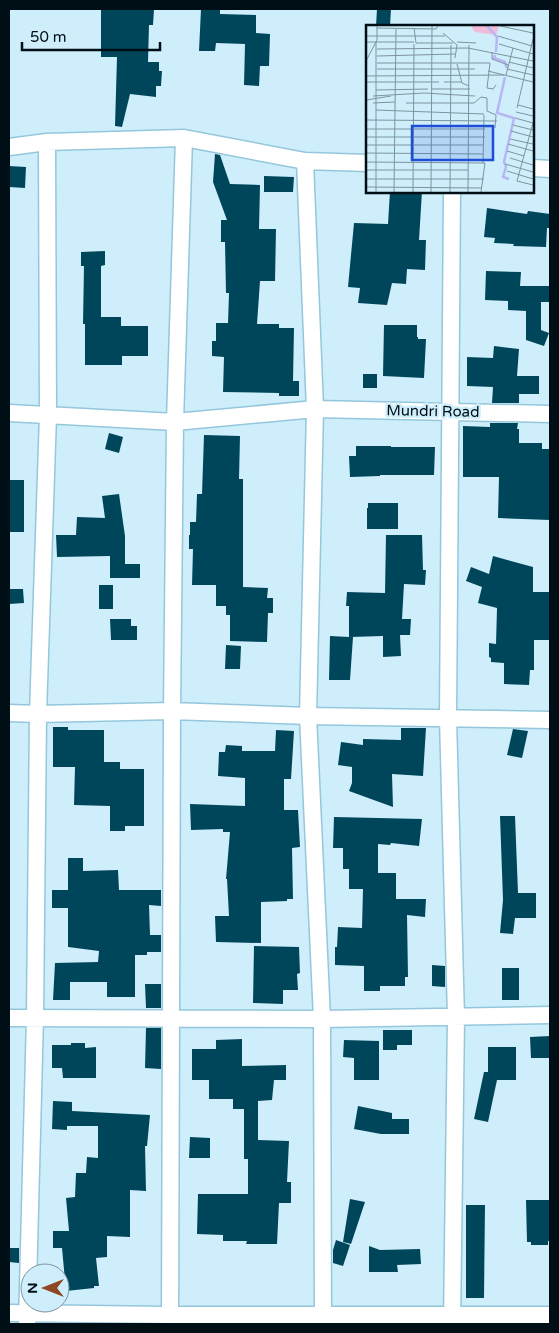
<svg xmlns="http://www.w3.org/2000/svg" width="559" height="1333" font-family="'Varela Round',sans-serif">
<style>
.building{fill:#00465b}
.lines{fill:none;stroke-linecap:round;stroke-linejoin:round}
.minor-casing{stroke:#94c7dc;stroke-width:19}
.minor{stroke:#fff;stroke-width:16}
.labels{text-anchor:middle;stroke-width:5;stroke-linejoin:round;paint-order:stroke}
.street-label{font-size:15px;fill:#000e15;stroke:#cfeefb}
.inset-river{fill:none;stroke:#b7b6f4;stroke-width:2.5}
.inset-road{fill:none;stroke:#7c949f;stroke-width:1}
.view{fill:#1d4ed8;fill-opacity:0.15;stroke:#1d4ed8;stroke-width:2.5}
.inset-edge{fill:none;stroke:#000e15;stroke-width:2.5}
</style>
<rect width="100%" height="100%" fill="#cfeefb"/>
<!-- building -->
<path class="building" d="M101 9H154L153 25H149L148 62H159V71H162L161 86H156V97L130 94 122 127 115 126 117 57H101Z
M201 9H220V14L256 15V33L270 34 269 66H260L259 86 244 85 245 44 216 43 215 51H199Z
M377 9H391L390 26H376Z
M215 154 220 155 230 184 260 185 259 229H276L275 281H260L257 324H279V328H294L293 381H299V396H279V393L223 392 224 357 212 356V341H216V323H228L229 293H226L225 242H221V220H227L213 182Z
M9 166 26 167 25 188 9 187Z
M264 176 294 177 293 192H264Z
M390 191H422L419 240H426L425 270 407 269 406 284 392 283 387 305 358 303 360 288 348 287 354 223 388 224Z
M487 208 527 214 528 211 550 214V228H547L546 247 513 246 514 244 494 243 495 238 484 237Z
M105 251V265L101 266V317H121V326H148V356H122V365H85V324H83L84 266H81V252Z
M486 271 521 272 520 286H550V302H541V330L549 333 544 346 526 340V311L508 310V301L485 300Z
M384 325H417V337H418V339H426L424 378 383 376Z
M494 346 519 349 517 376H539V394H519V403H492L493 387 467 386V357L493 358Z
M363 374H377V388H363Z
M490 423H518L517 429H519V443H542V449H550V520L498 518 499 477H463V426L490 427Z
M109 433 123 437 119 453 105 449Z
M204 435 240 436 239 479H243V587L268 588 267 598H273V613H268L267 642 230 641V615H226V606H216V585H192L193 549H189V535H190V522H196L197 494H202Z
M356 446H391V447H435L434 475H380V476L350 477 349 456H356Z
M9 480H24V532H9Z
M119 494 125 536V564H140V578H110V556L57 557 56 535H76L77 517 105 518 102 496Z
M368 503H398V529H367V508H368Z
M386 535H422L423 570H426L425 585 404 584 402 619H411L410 635H400L401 656 383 657V636L350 637H353L350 680H329L330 636 349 637V606H346L347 592 385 593Z
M493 556 533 567V592H550V640H534V670H530L529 685 504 684V663L491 662V658L489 657V643L496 644 497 608 478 603 482 587 466 581 471 567 489 574Z
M99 585H113V609H99Z
M9 589H23L24 603 9 604Z
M110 619H131V626H137V640H111Z
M226 645 241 646 240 669H225Z
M53 727H68V730H104V762H120V769H144V826H125V831H110V806L74 805 75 767H53Z
M401 728H426L423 776 392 774 393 807 349 791 352 783V767L338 765 341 742 363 745V739L401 740Z
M513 729 528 731 522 758 507 755Z
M276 730 294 731 291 779H284V810H298L300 847 292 848 293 899H287V901L261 902V943L216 942 215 916H229L227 879H226L230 832H223V829L191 830 190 804 245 806V778L218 776 219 752H225L226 745 242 746V751H275Z
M500 816H515L518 893H536V918H515L513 934 500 933 503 900Z
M334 817 422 819 419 846 391 843 390 845 378 844V873H396V899H426L425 917 407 915 408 977H405V986H380V991H364V966L335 965V947H337L338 927 362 928 363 889H349V869H343V848H333Z
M68 858H83V871L118 870 119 890H161V906L149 905 150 935H161V952H147V955H135V997H107V982H70V1000H53L55 963 98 962 99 951 68 947V908H52V890H68Z
M254 946 299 947 300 973 297 974 298 990H283V1004L253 1003Z
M432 965 445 966V987L432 986Z
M502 968H519V1000H502Z
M145 984H161V1008H146Z
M146 1028H161V1069L145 1068Z
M383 1030H412V1045H397V1050H383Z
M550 1036V1058H531L530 1037Z
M242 1039V1066L286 1065V1080H274L272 1100 258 1101V1140L289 1141 287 1182H291V1203H279L277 1244H246L247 1241H223V1235L197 1234 198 1194H248V1159H244V1109H233V1099H209V1080H192V1049H216V1040Z
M344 1040 379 1041V1080H354V1058L343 1057Z
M71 1043H85V1048L96 1047V1078H63L62 1068H52V1045H71Z
M488 1047H516V1080H497L488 1122 474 1119 484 1072H488Z
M53 1101 72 1102V1111L150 1115 147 1146H145L146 1191 130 1190V1237L107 1236V1257L96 1258 99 1286H94V1288L66 1291 62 1248H53V1231H69L66 1198 75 1197 76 1173H86L87 1157 98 1158V1126H67V1130L52 1129Z
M358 1106 392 1113V1119H409V1134H381L354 1129Z
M190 1137 210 1138V1158H189Z
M350 1199 365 1202 351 1244 343 1242Z
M526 1200H550V1241H548V1245H531V1242H527Z
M466 1205H485L484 1298H466Z
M336 1240 350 1245 343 1266 333 1263V1250Z
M369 1246 380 1250 420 1249 421 1264 397 1265 398 1272H369Z
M9 1248H19V1263L9 1262Z"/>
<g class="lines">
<defs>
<path id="minor" d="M9 147 47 142 184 138 305 161 368 163
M305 161 315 409 308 716 322 1019 323 1324
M533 168 550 169
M9 413 175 422 315 409 550 414
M9 713 38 714 172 711 308 716 550 720
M9 1018 322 1019 550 1015
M9 1313 169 1315H550
M27 1324 35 1017 38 714 48 415 47 142
M170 1324 172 711 175 422 184 138
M452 1324 456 1018 448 718 452 191"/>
</defs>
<!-- minor casing -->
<use href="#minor" class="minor-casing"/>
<!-- minor -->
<use href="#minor" class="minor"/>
</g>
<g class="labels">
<!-- street labels -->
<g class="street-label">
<text transform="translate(433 411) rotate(1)" y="5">Mundri Road</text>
</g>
</g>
<!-- overview -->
<g transform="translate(366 25)">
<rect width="168" height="168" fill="#cfeefb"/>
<path d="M105 1H133L130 10 109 7Z" fill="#f2bbd8"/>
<path class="inset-river" d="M121 1 131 12 130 27M129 30 128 33 139 37 141 43M139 52 131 88 148 93 138 137 140 142 137 152 143 154"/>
<path class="inset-road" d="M134 1 167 8M11 3 70 4 72 1M48 3 50 18H87M77 8 91 20 89 33M0 11H79M132 11 166 21M0 17H48M91 17 110 18M133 19 167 29M11 24 102 23 167 36M126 27V34L142 40M11 31 89 29M0 36 11 15V1M143 37 167 43M11 38H124L121 63 127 64 130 60M91 39 96 58 103 61M11 44H109M141 44 167 50M122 46 167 57M140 50 147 23M0 51 138 50M0 57H73M78 57H96M66 64H104M10 65 62 64M7 71 58 68 109 71M0 75 25 71M7 78 29 77M40 78H108L115 72 121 73V86L130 90 129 103M152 80 167 84M151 83 167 14M10 85 118 89M150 87 167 91M149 93 167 98M0 95 131 96M167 98 151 156 167 160M147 100 167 105M0 104H119M145 106 167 112M0 112H119M144 114 167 119M142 119 167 126M0 120H117M141 126 158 131M0 128 117 129M144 133 167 140M0 137 119 138 115 167M117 138 118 90M139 139 167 147M0 145H102M141 146 167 154M0 154H118M0 162 116 163M10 167V17M28 167 30 4M47 167 48 19M65 167 66 1M84 167 85 20M102 167 103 20"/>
<path class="view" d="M46 101H127V135H46Z"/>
<rect width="168" height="168" class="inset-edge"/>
</g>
<!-- border -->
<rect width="559" height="1333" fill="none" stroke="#000e15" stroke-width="20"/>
<!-- north arrow -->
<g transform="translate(45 1288) rotate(270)"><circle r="24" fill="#cfeefb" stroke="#7c949f"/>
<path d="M0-4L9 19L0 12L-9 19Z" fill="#8e4723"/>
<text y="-8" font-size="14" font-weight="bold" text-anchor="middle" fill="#000e15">N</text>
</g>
<!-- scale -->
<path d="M22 42v8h138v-8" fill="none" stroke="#000e15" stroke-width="2.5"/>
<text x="30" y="42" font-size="15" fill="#000e15" stroke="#cfeefb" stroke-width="4" paint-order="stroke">50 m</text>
</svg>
